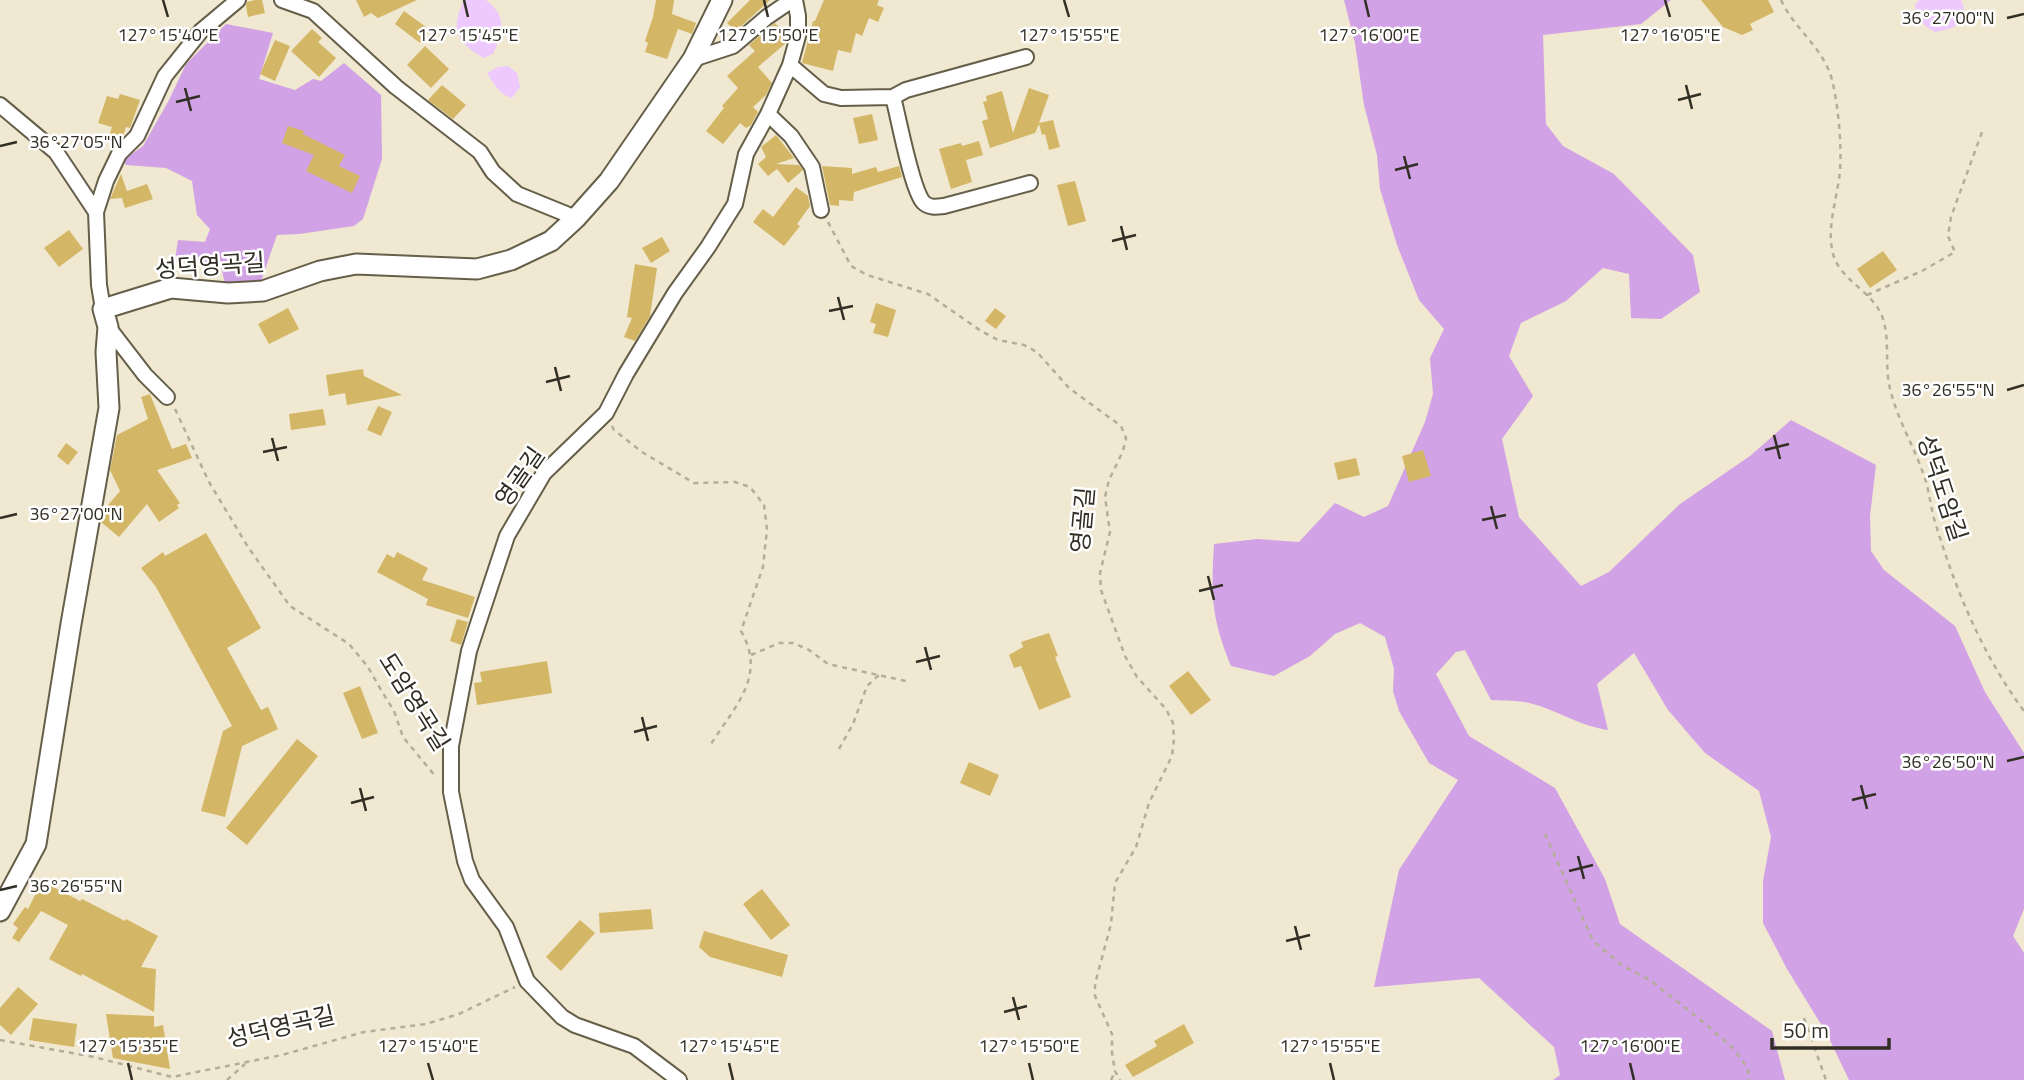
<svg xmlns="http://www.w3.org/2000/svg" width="2024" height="1080" font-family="'Titillium Web','Noto Sans KR',sans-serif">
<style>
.green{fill:#eec9fe}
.forest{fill:#d1a2e5}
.building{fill:#d3b766}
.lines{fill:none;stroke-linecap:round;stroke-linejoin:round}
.street-casing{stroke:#655e49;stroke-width:18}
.secondary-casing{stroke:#655e49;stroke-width:23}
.path{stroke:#b3ad99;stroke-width:2.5;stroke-dasharray:5 5;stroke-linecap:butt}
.street{stroke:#fff;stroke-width:14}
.secondary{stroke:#fff;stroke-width:19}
.ticks{fill:none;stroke:#312e24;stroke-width:2.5}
.labels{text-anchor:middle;stroke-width:5;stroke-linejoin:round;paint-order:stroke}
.street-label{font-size:24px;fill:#312e24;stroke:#fff}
.ticks-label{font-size:18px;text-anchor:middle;fill:#312e24;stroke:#fff;stroke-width:5;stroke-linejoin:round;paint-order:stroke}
</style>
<rect width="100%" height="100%" fill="#f0e8d0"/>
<!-- green -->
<path class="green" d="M464 0H486C508 17 503 32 493 54L484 58C456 42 450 30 464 0Z
M1919 0H1961C1972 24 1955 28 1935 32 1922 25 1918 20 1915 5Z
M508 66 517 73 520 87 512 98C499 95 494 84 487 73L498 67Z"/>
<!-- forest -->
<path class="forest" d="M1344 0H1671L1641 24 1543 35 1546 124 1563 146 1614 174 1693 255 1700 292 1661 319 1631 318 1629 274 1603 268 1566 301 1521 323 1509 356 1533 396 1502 439 1519 517 1581 586 1609 572 1680 504 1750 456 1791 420 1876 465 1870 516 1871 551 1884 570 1955 626 1985 692 2024 753V909L2013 936 2024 953V1080H1849L1827 1034 1787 969 1763 923V881L1771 837 1759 791 1705 753 1668 710 1634 653 1597 684 1608 730C1578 726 1553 707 1524 702 1513 700 1501 701 1491 700L1465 650 1456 652 1436 674 1469 736 1555 788 1605 879 1620 924 1772 1031 1785 1080H1553L1560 1075 1554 1047 1479 978 1374 987 1399 870 1458 780 1429 763 1399 711 1393 691 1394 669 1385 637 1360 623 1335 634 1310 656 1274 676 1231 666C1211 617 1211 596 1214 544L1257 539 1299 542 1335 503 1364 517 1388 506 1425 422 1433 394 1430 358 1444 329 1419 300 1397 245 1380 189 1377 155 1364 105 1355 43Z
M226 24 273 33 259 79 295 90 313 79 321 81 344 63 381 95 382 159 363 219 354 226 299 234 277 235 260 284 225 285 221 265 198 264 175 260 178 240 205 242 210 229 197 215 192 181 166 168 126 165 123 160 143 146 169 100 186 64Z"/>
<!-- building -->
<path class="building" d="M255 0H262L265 13 248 17 246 6 247 2Z
M356 0H417L378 18 371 13 364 17Z
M656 0H674L672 14 696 23 692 34 678 29 667 59 645 52 648 43 645 41 653 17Z
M750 0H770L736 31 727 23Z
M824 0H879L877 5 884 8 878 22 869 18 862 36 856 33 851 53 838 50 833 71 802 63 813 21H815Z
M1701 0H1768L1774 12 1750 24 1753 30 1742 35 1723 27Z
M404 11 430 30 420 43 395 24Z
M775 23 788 37 786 43 758 67 772 83 766 95 753 107 758 112 751 125 746 128 740 123 723 144 706 131 724 108 722 106 738 88 727 76 755 51 749 45Z
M312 29 322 38 318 42 336 58 319 77 291 51Z
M275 40 290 46 275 81 260 74Z
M425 46 449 69 431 88 407 65Z
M442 85 466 105 453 119 428 100Z
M1029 88 1049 95 1039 123 1053 120 1060 147 1049 150 1045 134 1042 135 1039 124 1035 133 990 148 982 121 988 119 983 102 987 101 986 96 1002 91 1013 133Z
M120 94 140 100 130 128 126 127 123 136 118 142 108 139 112 127 98 123 107 96 118 99Z
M872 114 878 140 859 144 853 118Z
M288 126 304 131 303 134 345 155 339 166 360 176 352 193 306 171 314 155 282 143Z
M776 135 794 158 776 164 799 165 803 170 788 183 777 169 768 176 758 164 766 157 761 147Z
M979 141 983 155 966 160 972 182 951 189 939 149 961 143 962 146Z
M822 166 852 168V174L876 167 878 172 899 166 902 177 854 192 853 201 839 200V206L830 205Z
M121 174 127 191 147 184 153 199 125 208 122 198 110 199Z
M1075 181 1086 221 1068 226 1057 185Z
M796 187 808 196 810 206 797 224 800 226 784 246 753 222 763 209 773 217Z
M69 230 83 249 59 267 44 248Z
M662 237 670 251 651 263 642 248Z
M1883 251 1897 270 1870 288 1857 269Z
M635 264 657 268 650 316 635 341 624 337 632 318 627 317Z
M876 303 896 310 888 337 873 333 876 324 870 322Z
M288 308 299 329 269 344 258 324Z
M995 308 1006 316 996 329 985 321Z
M363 369 364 376 402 395 347 405 345 393 329 396 326 375Z
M150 394 172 449 186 444 192 458 157 470 180 503 177 505 179 508 159 522 147 504 119 537 101 522 103 511 120 491 110 470 117 435 148 419 141 397Z
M378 406 392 412 381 436 367 430Z
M323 409 326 425 291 430 289 414Z
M66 443 78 452 68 465 57 456Z
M1423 450 1431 476 1409 482 1402 456Z
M1356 458 1360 475 1338 480 1334 463Z
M206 533 261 628 227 648 261 710 268 707 278 729 242 746 225 817 201 811 223 731 232 726 156 587 141 568 163 552 165 556Z
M397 552 428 568 422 580 475 597 468 618 426 605 428 599 377 572 387 554 394 558Z
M457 619 468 622 461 645 450 641Z
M1049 633 1058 656 1055 657 1071 697 1039 710 1021 666 1014 668 1009 655 1023 647 1021 642Z
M547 661 552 693 477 705 474 683 482 682 480 672Z
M1188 671 1211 700 1191 715 1169 686Z
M360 686 378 733 362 739 343 693Z
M297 739 318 756 247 845 226 828Z
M969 762 999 775 990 796 960 783Z
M42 881 80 901 82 899 125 921 126 919 158 936 141 967 156 969 154 1012 82 974 81 976 49 959 68 925 41 911 19 942 12 938 18 928 13 924 25 907 28 909Z
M762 889 790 925 771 940 743 904Z
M651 909 653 929 600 933 599 913Z
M580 920 595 933 561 971 546 957Z
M704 931 788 955 782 977 710 957 699 947Z
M18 987 38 1004 11 1035 0 1025V1008Z
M106 1014 154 1016V1027L163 1025 170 1069 113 1058Z
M33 1018 77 1024 74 1047 29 1040Z
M1184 1024 1194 1043 1133 1077 1125 1065 1157 1046 1154 1041Z"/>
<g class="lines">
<defs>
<path id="street" d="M282 0 313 11 396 87 480 152 493 172 517 194 576 218
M693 59 733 46 767 17 792 0
M790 65 824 94 841 98 893 97 906 90 1026 57
M893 97C899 119 911 187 923 202 929 208 936 207 944 206L1030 183
M0 105 56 152 96 212
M768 114 791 136 812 167 821 210
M103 309 99 285 96 212 106 181 119 154 137 136 165 76 201 31 238 0
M108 327 145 375 167 397
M679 1080 634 1046 575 1025 562 1017 527 981 506 927 472 880 465 861 451 792V746L469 651 507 536 544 473 606 413 626 374 675 293 708 247 735 204 746 154 768 114 790 65 798 36V16L795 0"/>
<path id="secondary" d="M0 911 36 844 71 624 109 408 106 352 108 327 103 309 171 288 228 293 263 291 320 271 356 264 477 269 511 260 551 241 576 218 609 181 693 59 722 0"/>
</defs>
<!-- street casing -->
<use href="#street" class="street-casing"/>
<!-- secondary casing -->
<use href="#secondary" class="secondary-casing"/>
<!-- path -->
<path class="path" d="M1781 0C1794 29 1824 48 1832 80 1838 103 1842 146 1840 170 1838 197 1826 226 1833 254 1840 280 1872 291 1882 316 1890 337 1885 362 1889 384 1895 415 1913 444 1923 473 1930 490 1930 508 1936 525 1956 591 1983 656 2024 711
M828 222 851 266 867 275 928 294 981 331 998 340 1024 345 1037 352 1069 388 1121 426 1126 438 1123 451 1109 480 1105 497 1110 532 1100 573 1101 590 1125 656 1137 677 1166 709 1173 723 1174 739 1172 756 1149 803 1136 847 1115 883 1111 924 1095 984V996L1112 1034V1053L1115 1071 1120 1080
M1867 295 1922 271 1955 252 1948 236 1951 217 1982 132
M175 409 209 482 248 547 290 606 349 644 368 667 381 690 394 711 403 737 436 777
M612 426 614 430 642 452 694 483 735 482 750 487 764 505 767 529 763 567 741 631C767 676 735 706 711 744
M751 655 779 643H793L809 650 828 664 910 682
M839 749 853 724 867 686 879 675
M1545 834 1593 941 1623 966 1650 980 1702 1021 1734 1049 1748 1069 1749 1080
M1804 1018 1826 1080
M0 1040 94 1057 172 1077 282 1055 364 1032 426 1024 459 1014 515 987
M227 1080 245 1064
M1111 1080 1115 1071"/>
<!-- street -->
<use href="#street" class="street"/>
<!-- secondary -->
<use href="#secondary" class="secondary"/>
</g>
<!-- ticks -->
<path class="ticks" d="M163 0 168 17M464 0 468 17M764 0 768 17M1064 0 1069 17M1365 0 1369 17M1665 0 1670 17M2007 18 2024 14M1686 85 1692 109M185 88 191 111M1678 100 1701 94M176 102 200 96M0 146 17 142M1404 156 1410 179M1395 170 1418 164M1121 226 1127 250M1112 241 1136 235M838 297 844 320M829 311 853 306M555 367 561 391M546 382 570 376M2007 390 2024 385M1774 435 1780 459M272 438 278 461M1765 450 1789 444M263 452 287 447M1491 506 1497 529M0 518 17 514M1482 520 1506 515M1208 576 1214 600M1199 591 1223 585M925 647 931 670M916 662 940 656M642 717 648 741M634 732 657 726M2007 761 2024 757M1861 785 1867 809M360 788 366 811M1852 800 1876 794M351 803 374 797M1578 856 1584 879M1569 871 1593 865M0 890 17 886M1295 926 1301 950M1286 941 1310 935M1013 997 1019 1020M1004 1012 1027 1006M128 1063 132 1080M428 1063 433 1080M729 1063 733 1080M1029 1063 1033 1080M1330 1063 1334 1080M1630 1063 1634 1080"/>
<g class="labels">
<!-- street labels -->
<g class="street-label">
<text transform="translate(210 266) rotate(-4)" y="8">성덕영곡길</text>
<text transform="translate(520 477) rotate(-55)" y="8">영골길</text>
<text transform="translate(1942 488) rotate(72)" y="8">성덕도암길</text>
<text transform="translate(1083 520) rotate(-85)" y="8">영골길</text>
<text transform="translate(414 702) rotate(58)" y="8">도암영곡길</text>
<text transform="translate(281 1027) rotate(-13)" y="8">성덕영곡길</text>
</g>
</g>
<g class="ticks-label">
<text x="1948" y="24">36°27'00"N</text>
<text x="168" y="41">127°15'40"E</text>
<text x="468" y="41">127°15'45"E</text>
<text x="768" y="41">127°15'50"E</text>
<text x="1069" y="41">127°15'55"E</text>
<text x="1369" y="41">127°16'00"E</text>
<text x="1670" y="41">127°16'05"E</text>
<text x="76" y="148">36°27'05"N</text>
<text x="1948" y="396">36°26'55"N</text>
<text x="76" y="520">36°27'00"N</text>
<text x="1948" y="768">36°26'50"N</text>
<text x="76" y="892">36°26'55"N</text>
<text x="128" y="1052">127°15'35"E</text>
<text x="428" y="1052">127°15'40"E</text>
<text x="729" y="1052">127°15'45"E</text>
<text x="1029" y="1052">127°15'50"E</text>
<text x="1330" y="1052">127°15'55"E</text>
<text x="1630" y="1052">127°16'00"E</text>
</g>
<!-- scale -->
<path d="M1772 1038v10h117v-10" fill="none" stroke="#312e24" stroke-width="3.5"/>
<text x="1783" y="1038" font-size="21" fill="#312e24" stroke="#ffffff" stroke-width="5" paint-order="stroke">50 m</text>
</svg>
